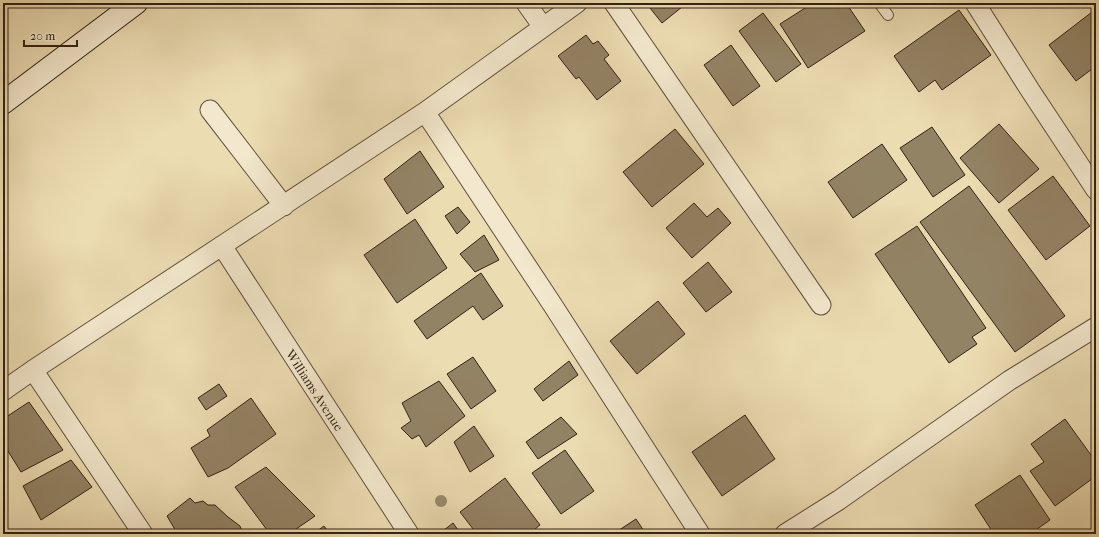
<svg xmlns="http://www.w3.org/2000/svg" width="1099" height="537" font-family="'IM FELL French Canon',serif">
<style>
.building{fill:#938365;stroke:#322211}
.lines{fill:none;stroke-linecap:round;stroke-linejoin:round}
.service-casing{stroke:#605039;stroke-width:12}
.minor-casing{stroke:#605039;stroke-width:21}
.secondary-casing{stroke:#322211;stroke-width:24}
.service{stroke:#f3e8cd;stroke-width:10}
.minor{stroke:#f3e8cd;stroke-width:19}
.secondary{stroke:#f3e8cd;stroke-width:22}
.tree{fill:#9b8b6c}
.labels{text-anchor:middle;stroke-width:3;stroke-linejoin:round;paint-order:stroke}
.street-label{font-size:13px;fill:#322211;stroke:#f3e8cd}
</style>
<rect width="100%" height="100%" fill="#ecdcb2"/>
<filter id="stains"><feTurbulence type="fractalNoise" baseFrequency=".005" numOctaves="4"/><feColorMatrix values="0 0 0 0 .2 0 0 0 0 .09 0 0 0 0 .02 0 0 0 .5 -.17"/></filter>
<radialGradient id="worn" r=".72"><stop offset=".6" stop-color="#630" stop-opacity="0"/><stop offset="1" stop-color="#630" stop-opacity=".3"/></radialGradient>
<!-- building -->
<path class="building" d="M646 3H687L662 23Z
M813 3H846L865 31 808 68 780 24Z
M1096 9V66L1076 81 1049 45Z
M959 10 991 55 942 90 935 80 919 92 894 56Z
M763 13 801 64 776 82 739 31Z
M586 35 593 44 598 41 609 55 604 59 621 81 597 100 579 77 576 79 558 56Z
M731 45 760 86 733 106 704 65Z
M999 124 1039 169 999 203 960 158Z
M932 127 965 175 933 197 900 148Z
M675 129 704 164 652 207 623 172Z
M882 144 907 180 853 218 828 182Z
M420 151 444 187 407 214 384 179Z
M1053 176 1090 226 1046 260 1008 210Z
M969 186 1065 316 1015 352 920 222Z
M694 203 707 217 718 208 731 223 692 258 666 228Z
M458 207 470 222 457 234 445 216Z
M415 219 447 268 397 303 364 255Z
M917 226 986 328 972 337 977 344 949 363 875 254Z
M484 235 499 260 475 272 460 254Z
M708 262 732 292 706 312 683 283Z
M481 273 503 306 483 320 473 306 427 339 414 321Z
M658 301 685 334 637 374 610 341Z
M473 357 496 391 471 409 447 374Z
M569 361 578 375 543 401 534 389Z
M439 381 465 416 426 447 419 435 412 439 401 428 411 421 402 403Z
M219 384 227 396 206 410 198 398Z
M251 398 276 434 228 468 208 477 191 448 210 436 207 430Z
M29 402 63 450 21 472 3 443V419Z
M745 415 775 459 722 496 692 452Z
M561 417 577 434 538 459 526 442Z
M1065 419 1096 462V476L1055 506 1030 471 1044 462 1031 444Z
M474 426 494 456 470 472 454 442Z
M565 450 594 491 561 514 532 473Z
M71 460 92 487 41 520 23 486Z
M266 467 315 516 289 534H270L235 487Z
M1020 475 1050 520 1030 534H994L975 505Z
M505 478 540 525 529 534H477L460 512Z
M190 498 195 503 203 501 208 505H215L228 517 240 526 243 534H176L177 533 167 516Z
M636 519 646 534H613Z
M453 523 461 534H439Z
M324 526 330 534H313Z"/>
<g class="lines">
<defs>
<path id="service" d="M879 3 888 15"/>
<path id="minor" d="M526 3 543 27
M614 3 821 305
M975 3 1030 90 1096 190
M210 110 284 206
M425 112 552 304 700 534
M222 246 409 534
M33 370 143 534
M3 391 33 370 425 112 577 3
M785 534 839 500 1010 380 1096 327"/>
<path id="secondary" d="M3 103 136 3"/>
</defs>
<!-- service casing -->
<use href="#service" class="service-casing"/>
<!-- minor casing -->
<use href="#minor" class="minor-casing"/>
<!-- secondary casing -->
<use href="#secondary" class="secondary-casing"/>
<!-- service -->
<use href="#service" class="service"/>
<!-- minor -->
<use href="#minor" class="minor"/>
<!-- secondary -->
<use href="#secondary" class="secondary"/>
</g>
<!-- trees -->
<circle class="tree" cx="441" cy="501" r="6"/>
<g class="labels">
<!-- street labels -->
<g class="street-label">
<text transform="translate(315 390) rotate(57)" y="5">Williams Avenue</text>
</g>
</g>
<!-- margin -->
<rect width="1099" height="537" fill="none" stroke="#ecdcb2" stroke-width="16"/>
<rect x="4" y="4" width="1091" height="529" fill="none" stroke="#322211" stroke-width="2"/>
<rect x="8" y="8" width="1083" height="521" fill="none" stroke="#322211"/>
<!-- scale -->
<path d="M24 40v6h53v-6" fill="none" stroke="#322211" stroke-width="2"/>
<text x="30" y="40" font-size="12" fill="#322211" stroke="#f3e8cd" stroke-width="3" paint-order="stroke">20 m</text>
<rect width="100%" height="100%" filter="url(#stains)"/>
<rect width="100%" height="100%" fill="url(#worn)"/>
</svg>
